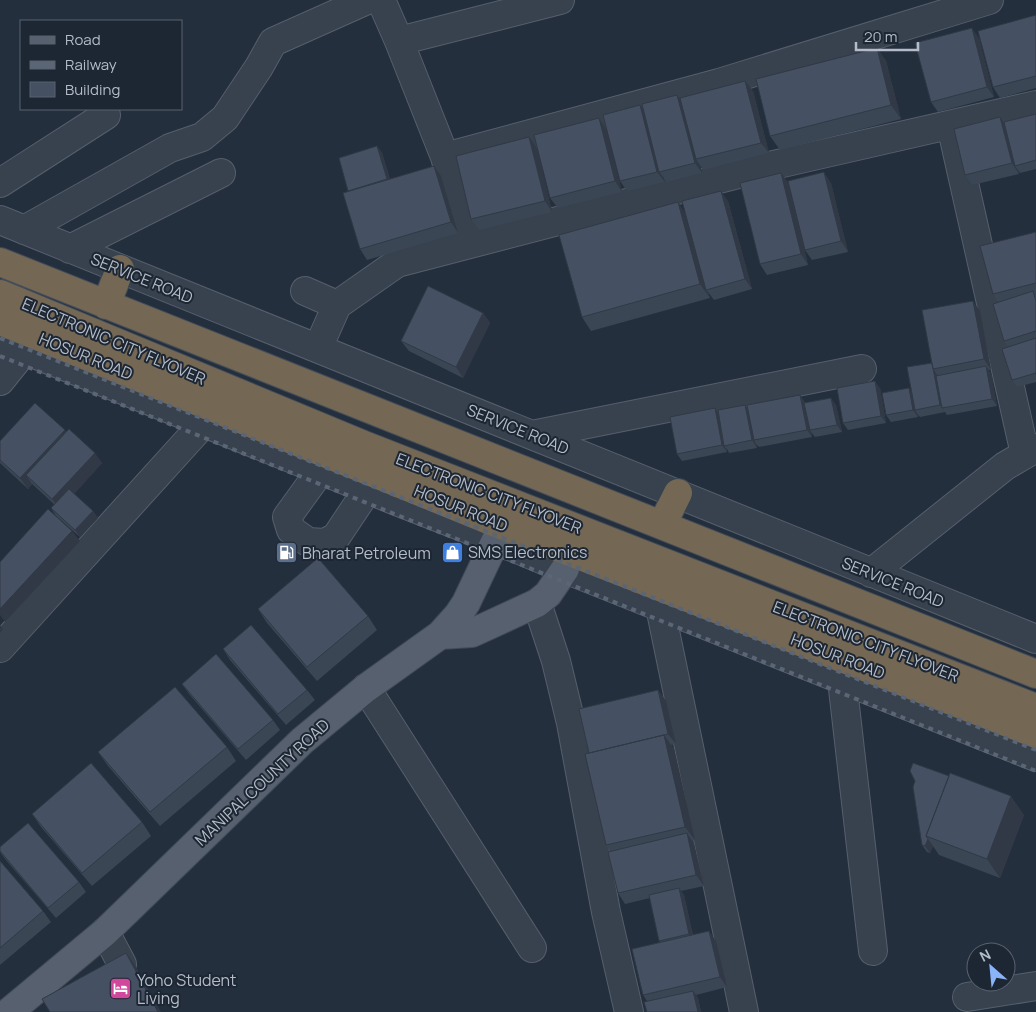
<svg xmlns="http://www.w3.org/2000/svg" width="1036" height="1012" font-family="Manrope,sans-serif">
<style>
.lines{fill:none;stroke-linecap:round;stroke-linejoin:round}
.minor-casing{stroke:#565f6c;stroke-width:30}
.major-casing{stroke:#414a57;stroke-width:30}
.highway-casing{stroke:#434c59;stroke-width:30}
.minor{stroke:#38414e;stroke-width:28}
.major{stroke:#56606e;stroke-width:28}
.highway{stroke:#746855;stroke-width:28}
.rail{stroke:#5a6575;stroke-width:4;stroke-dasharray:5 5;stroke-linecap:butt}
.wall{fill:#3b4654}
.shaded-wall{fill:#303945}
.building{fill:#455162;stroke:#303945}
.labels{text-anchor:middle;stroke-width:4;stroke-linejoin:round;paint-order:stroke}
.street-label{font-size:16px;fill:#b4bcc9;stroke:#1d2633}
.poi-label{font-size:16px;fill:#b4bcc9;stroke:#1d2633;text-anchor:start}
</style>
<rect width="100%" height="100%" fill="#242f3e"/>
<g class="lines">
<defs>
<path id="minor" d="M381 0 399 41 445 157 469 244
M399 41 560 0
M951 125 1025 454
M445 157 719 83 989 0
M0 183 106 115
M0 220 1036 639
M24 230 170 148 202 137 225 118 259 67 273 42 367 0
M70 249 221 173
M305 291 337 305
M0 340 394 500 496 540 565 569 1036 757
M318 348 337 305 397 263 765 167 1036 105
M0 381 25 350
M532 435 862 369
M321 470 287 517 291 530 308 542 325 543 336 537 368 489
M871 573 1005 466 1036 448
M537 603 556 661 571 723 606 912 629 1012
M660 607 744 1012
M0 648 204 423
M842 680 873 951
M366 688 532 948
M105 932 122 964
M967 997 1036 986"/>
<path id="major" d="M440 635 472 633 537 603 548 594 565 569
M9 1012 105 932 302 741 366 688 440 635 458 615 466 603 503 525"/>
<path id="highway" d="M0 262 1036 674
M0 294 364 445 1036 708
M106 305 120 269
M0 321 491 521 1036 734
M662 525 678 493"/>
</defs>
<!-- minor casing -->
<use href="#minor" class="minor-casing"/>
<!-- major casing -->
<use href="#major" class="major-casing"/>
<!-- highway casing -->
<use href="#highway" class="highway-casing"/>
<!-- minor -->
<use href="#minor" class="minor"/>
<!-- major -->
<use href="#major" class="major"/>
<!-- highway -->
<use href="#highway" class="highway"/>
<!-- rail -->
<path class="rail" d="M0 338 1036 750
M0 356 1036 771"/>
</g>
<!-- wall -->
<path class="wall" d="M1036 15V88L1000 98 993 87Z
M979 38 994 97 938 112 931 102Z
M877 48 886 61 901 119 780 150 770 136Z
M753 91 769 153 703 170 700 165 702 173 667 182 664 178 665 182 627 191 620 181 640 105 644 110 677 95 681 100Z
M1036 114V169L1020 173 1018 170 1019 174 972 185 965 175 1004 123Z
M599 118 606 129 622 192 558 208 550 198Z
M377 146 382 153 390 179 434 166 441 176 458 233 367 260 360 249 349 191Z
M537 148 552 212 479 230 471 219Z
M781 173 789 184 808 265 767 275 760 264Z
M831 183 848 252 812 260 805 250Z
M728 201 752 289 714 300 708 292 710 298 591 331 582 317 685 213Z
M1036 232V382L1017 387 1012 380 1008 347 1004 341 998 302 993 294Z
M980 311 991 370H988L991 373 997 406 947 415 945 412 920 417 918 415V417L891 422 886 415 911 390 932 363Z
M483 313 490 323 463 378 409 351 401 341Z
M880 388 886 423 848 430 843 423Z
M800 395 805 403 836 405 842 432 815 437 811 432 812 437 759 447 756 444 757 448 729 453 727 449V452L682 461 677 454 715 408 718 412 745 405 748 409Z
M66 432 102 463 74 494 93 511 98 518 80 537 56 516 51 508 55 505 32 484 28 489 0 463V441Z
M258 609 368 616 377 630 317 681 267 623Z
M223 649 307 690 315 700 286 725 230 660Z
M182 684 273 720 280 730 246 760 189 694Z
M658 690 666 701 676 744 671 745 674 749 695 840 692 841 694 844 704 886 681 891 684 895 693 935 709 931 716 941 727 987 696 995 698 998 701 1012H647V1001L643 995 660 942 650 898 625 904 618 893 610 851 606 845 589 753Z
M227 747 236 761 160 826 108 766 98 752Z
M913 787 1024 815 1000 878 939 855 933 846 930 853 927 852 922 845Z
M32 814 142 822 151 836 92 886 41 827Z
M0 852 79 882 86 892 56 918 5 859Z
M0 861 43 911 51 922 0 965Z"/>
<!-- shaded-wall -->
<path class="shaded-wall" d="M972 28 979 38 994 97 987 87Z
M877 48 886 61 901 119 891 105Z
M745 81 753 91 769 153 761 143Z
M677 95 685 106 696 159 700 165 702 173 695 163Z
M640 105 648 116 659 172 664 178 665 182 657 172Z
M1000 117 1007 128 1015 166 1018 170 1019 174 1012 163Z
M599 118 606 129 622 192 615 181Z
M529 137 537 148 552 212 545 201Z
M377 146 382 153 392 186 387 179Z
M434 166 441 176 458 233 451 222Z
M824 172 831 183 848 252 841 241Z
M781 173 789 184 808 265 801 254Z
M721 191 728 201 752 289 745 279Z
M678 202 687 216 706 290 708 292 710 298 700 284Z
M973 301 980 311 991 370 984 359Z
M483 313 490 323 463 378 456 367Z
M986 366 991 373 997 406 992 399Z
M933 369 938 376 942 408 945 412 940 405Z
M875 381 880 388 886 423 881 416Z
M909 388 914 395 915 410 918 415V417L913 410Z
M800 395 805 402 810 430 811 432 812 437 807 430Z
M831 398 836 405 842 432 837 425Z
M745 405 750 412 754 440 756 444 757 448 752 440Z
M715 408 720 415 724 446 727 449V452L722 445Z
M65 430 72 440 26 475 32 484 28 489 20 478Z
M95 453 102 463 60 509 52 499Z
M93 511 98 518 80 537 75 530Z
M72 531 80 541 5 622 0 615V609Z
M0 625 3 629 0 633Z
M658 690 666 701 676 744 668 734Z
M664 735 674 749 695 840 685 827Z
M1011 796 1024 815 1000 878 987 859Z
M687 833 694 844 704 886 696 875Z
M928 839 933 846 930 853 925 846Z
M679 888 684 895 694 941 689 934Z
M709 931 716 941 727 987 720 977Z
M126 953 136 967 161 1012H158Z
M693 991 698 998 701 1012H698Z"/>
<!-- building -->
<path class="building" d="M1036 15V76L993 87 978 31Z
M972 28 987 87 931 102 915 43Z
M877 48 891 105 770 136 756 79Z
M745 81 761 143 696 159 680 98Z
M677 95 695 163 659 172 642 104Z
M640 105 657 172 620 181 603 115Z
M1036 114V160L1015 166 1004 122Z
M1000 117 1012 163 965 175 954 129Z
M599 118 615 181 550 198 534 135Z
M529 137 545 201 471 219 456 156Z
M377 146 387 179 348 191 339 158Z
M434 166 451 222 360 249 343 193Z
M824 172 841 241 805 250 788 181Z
M781 173 801 254 760 264 740 183Z
M721 191 745 279 706 290 682 201Z
M678 202 700 284 582 317 559 235Z
M1036 232V283L993 294 980 246Z
M428 286 483 313 456 367 401 341Z
M1033 291 1036 301V331L1004 341 993 304Z
M973 301 984 359 933 369 922 310Z
M1036 338V373L1012 380 1002 349Z
M932 363 940 405 915 410 907 367Z
M986 366 992 399 942 408 936 376Z
M875 381 881 416 843 423 837 388Z
M909 388 913 410 886 415 882 393Z
M800 395 807 430 754 440 747 405Z
M831 398 837 425 810 430 804 403Z
M35 403 65 430 20 478 0 460V441Z
M745 405 752 440 724 446 718 410Z
M715 408 722 445 677 454 670 417Z
M69 429 95 453 52 499 26 475Z
M69 489 93 511 75 530 51 508Z
M48 509 72 531 0 609V562Z
M318 558 368 616 307 667 258 609Z
M251 625 307 690 278 714 223 649Z
M216 654 273 720 238 749 182 684Z
M175 687 227 747 150 812 98 752Z
M658 690 668 734 589 753 579 709Z
M664 735 685 827 606 845 585 754Z
M91 763 142 822 82 873 32 814Z
M913 763 949 776 926 836 928 839 925 846 922 845 913 787 915 781 910 771Z
M950 773 1011 796 987 859 926 836Z
M28 823 79 882 48 908 0 851V847Z
M687 833 696 875 618 893 608 852Z
M0 861 43 911 0 948Z
M679 888 689 934 659 941 649 895Z
M709 931 720 977 643 995 632 949Z
M126 953 158 1012H50L42 999Z
M693 991 698 1012H647L644 1002Z"/>
<!-- icons -->
<defs>
<symbol id="shop-square" viewBox="-11 -11 22 22"><rect x="-9" y="-9" width="18" height="18" rx="4" fill="#3f7fe0" stroke="#1d2633"/><path d="M-5-2.5h2.3a2.7 3.5 0 0 1 5.4 0H5L5.5 6h-11ZM-1.5-2.5h3a1.5 2.3 0 0 0-3 0Z" fill="#fff"/></symbol>
<symbol id="fuel-square" viewBox="-11 -11 22 22"><rect x="-9" y="-9" width="18" height="18" rx="4" fill="#5c6f8a" stroke="#1d2633"/><path d="M-5.5-6h7V0h2V4h1.3V-2.5L3-4.5l.8-.8L6-3V5H2.5V1h-1V6h-7ZM-4.2-4.7v3.2H.2V-4.7Z" fill="#fff"/></symbol>
<symbol id="hotel-square" viewBox="-11 -11 22 22"><rect x="-9" y="-9" width="18" height="18" rx="4" fill="#d1479c" stroke="#1d2633"/><path d="M-6-4.5h1.5V1H6V5H4.5V3h-9V5H-6ZM-4 0a1.8 1.8 0 1 1 3.6 0ZM.5 0V-2.5h3Q6-2.5 6 0Z" fill="#fff"/></symbol>
</defs>
<g fill-rule="evenodd">
<use href="#shop-square" x="440" y="540" width="25" height="25"/>
<use href="#fuel-square" x="274" y="540" width="25" height="25"/>
<use href="#hotel-square" x="108" y="976" width="25" height="25"/>
</g>
<g class="labels">
<!-- street labels -->
<g class="street-label">
<text transform="translate(142 278) rotate(22)" y="6">SERVICE ROAD</text>
<text transform="translate(114 341) rotate(23)" y="6">ELECTRONIC CITY FLYOVER</text>
<text transform="translate(86 356) rotate(22)" y="6">HOSUR ROAD</text>
<text transform="translate(518 429) rotate(22)" y="6">SERVICE ROAD</text>
<text transform="translate(489 493) rotate(21)" y="6">ELECTRONIC CITY FLYOVER</text>
<text transform="translate(461 508) rotate(22)" y="6">HOSUR ROAD</text>
<text transform="translate(893 582) rotate(22)" y="6">SERVICE ROAD</text>
<text transform="translate(866 641) rotate(21)" y="6">ELECTRONIC CITY FLYOVER</text>
<text transform="translate(838 656) rotate(21)" y="6">HOSUR ROAD</text>
<text transform="translate(262 782) rotate(-43)" y="6">MANIPAL COUNTY ROAD</text>
</g>
<!-- poi labels -->
<g class="poi-label">
<text x="468" y="558">SMS Electronics</text>
<text x="302" y="559">Bharat Petroleum</text>
<text x="137" y="986">Yoho Student<tspan x="137" dy="18">Living</tspan></text>
</g>
</g>
<!-- legend -->
<rect x="20" y="20" width="162" height="90" fill="#1d2633" stroke="#59626f"/>
<rect x="30" y="36" width="25" height="8" fill="#56606e" stroke="#59626f"/>
<text x="65" y="45" font-size="15" fill="#b4bcc9">Road</text>
<rect x="30" y="61" width="25" height="8" fill="#5a6575" stroke="#59626f"/>
<text x="65" y="70" font-size="15" fill="#b4bcc9">Railway</text>
<rect x="30" y="82" width="25" height="15" fill="#455162" stroke="#59626f"/>
<text x="65" y="95" font-size="15" fill="#b4bcc9">Building</text>
<!-- north arrow -->
<g transform="translate(991 967) rotate(333)"><circle r="24" fill="#1d2633" stroke="#59626f"/>
<path d="M0-4L9 19L0 12L-9 19Z" fill="#8ab4f8"/>
<text y="-8" font-size="14" font-weight="bold" text-anchor="middle" fill="#b4bcc9">N</text>
</g>
<!-- scale -->
<path d="M856 42v8h62v-8" fill="none" stroke="#b4bcc9" stroke-width="2.5"/>
<text x="864" y="42" font-size="15" fill="#b4bcc9" stroke="#1d2633" stroke-width="4" paint-order="stroke">20 m</text>
</svg>
